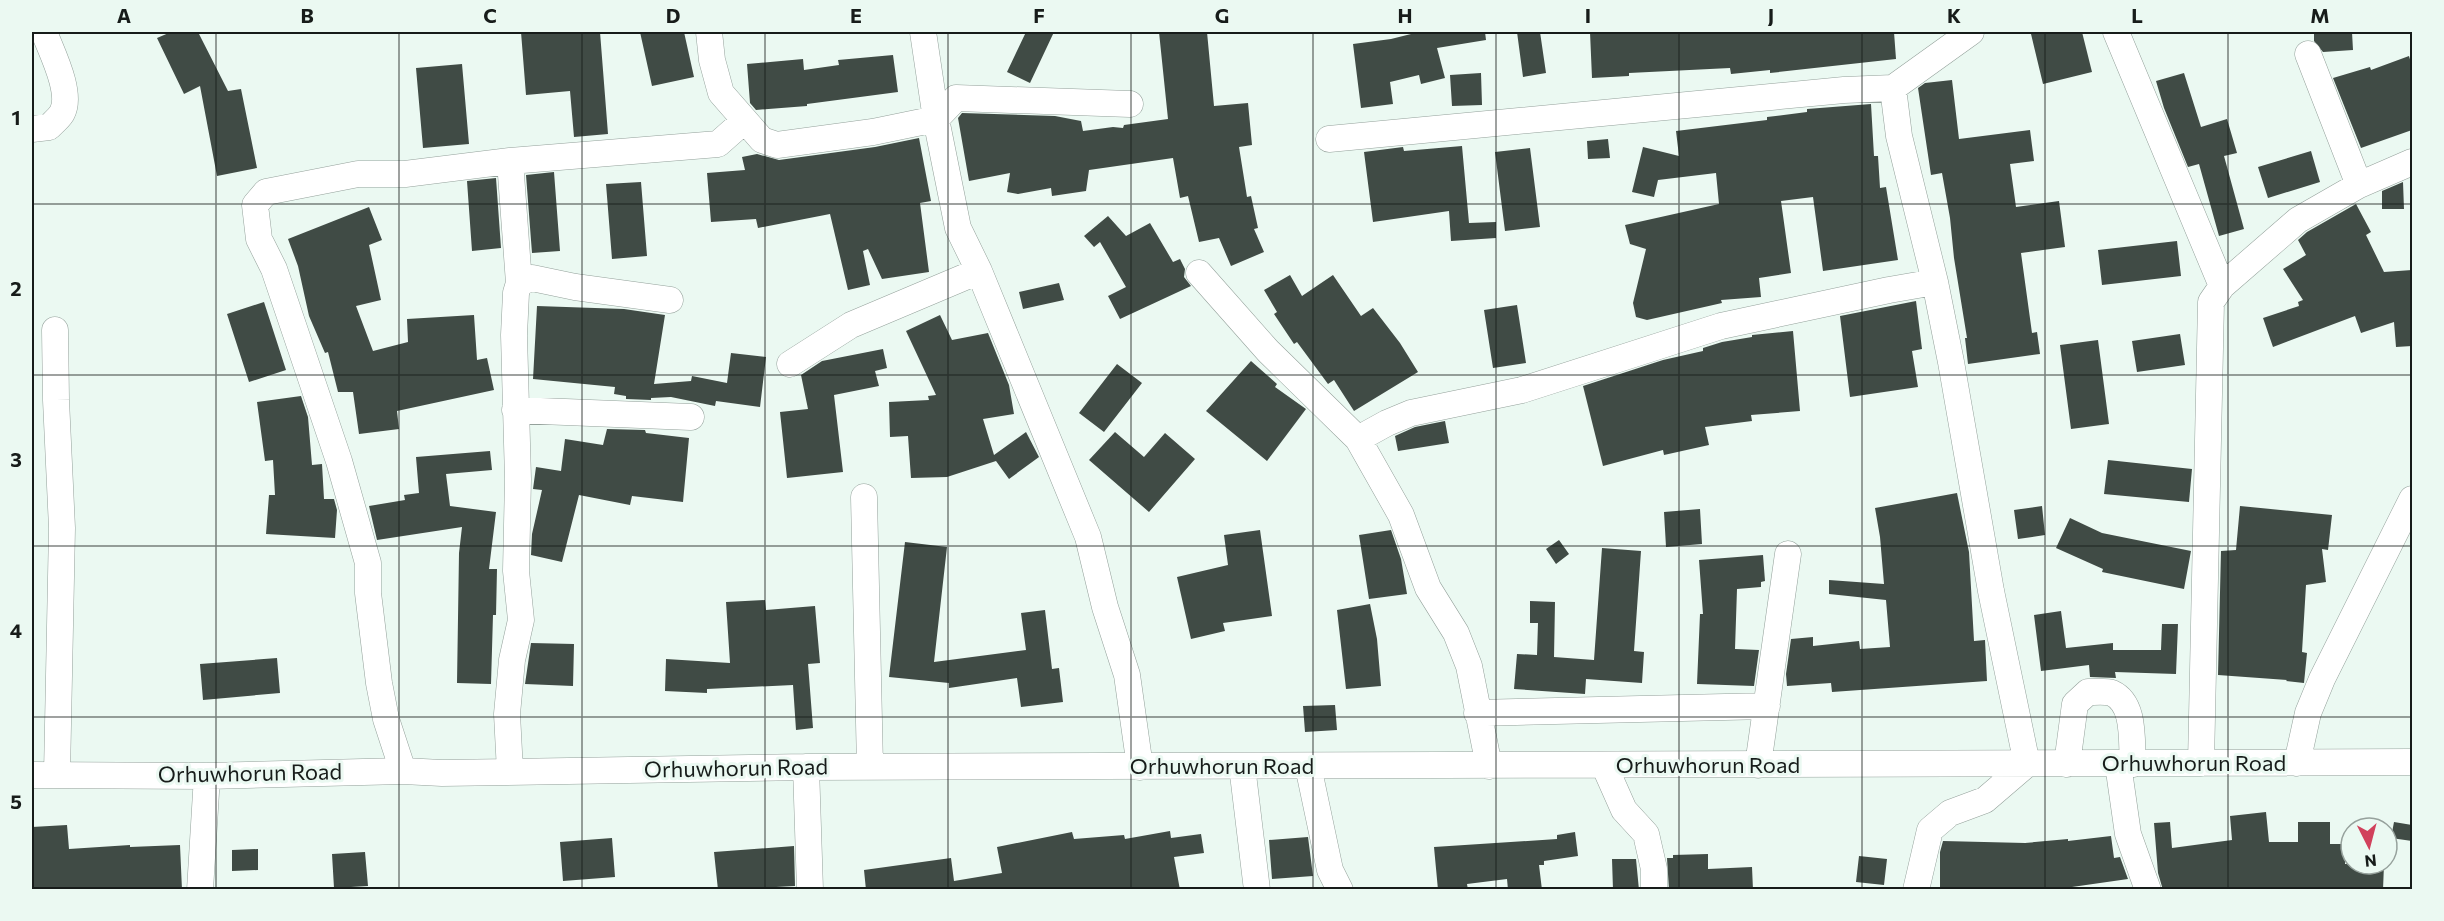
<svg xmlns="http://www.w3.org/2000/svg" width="2444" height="921" font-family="Commissioner,sans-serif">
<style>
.building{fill:#404b45}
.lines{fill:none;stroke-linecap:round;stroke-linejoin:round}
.minor-casing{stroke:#94a19b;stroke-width:27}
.minor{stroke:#fff;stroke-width:26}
.grid{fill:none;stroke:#171c1a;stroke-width:1.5;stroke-opacity:0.55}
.labels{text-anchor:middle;stroke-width:6;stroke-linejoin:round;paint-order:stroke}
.street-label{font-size:22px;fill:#171c1a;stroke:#ebf9f2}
.neatline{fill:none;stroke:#171c1a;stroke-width:2}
.grid-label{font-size:20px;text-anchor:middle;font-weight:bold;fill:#171c1a}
</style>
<rect width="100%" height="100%" fill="#ebf9f2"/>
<!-- building -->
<path class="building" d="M171 32H198L228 91 241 89 257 168 217 176 200 86 184 94 157 38Z
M521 32H600L608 134 574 137 570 91 526 95Z
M640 32H684L694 77 652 86Z
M1026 32H1054L1030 83 1007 72Z
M1159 32H1207L1214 106 1248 103 1252 145 1239 147 1247 197 1251 196 1258 228 1254 229 1264 252 1231 266 1219 238 1199 242 1188 196 1180 198 1173 158 1089 170 1086 191 1052 196 1051 188 1018 194 1007 192 1010 173 969 181 958 118 962 113 1055 116 1081 121 1083 131 1113 127 1123 128 1124 125 1168 119Z
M1419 32H1485L1486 40 1437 48 1445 78 1421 84 1419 75 1390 82 1393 104 1361 108 1353 44 1391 39Z
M1517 32H1540L1546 73 1523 77Z
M1590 32H1894L1896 59 1770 73V70L1731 74 1730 68 1629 73V76L1592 78Z
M2039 32H2082L2092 72 2043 84 2031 34Z
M2314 32H2352L2353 50 2323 52 2314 41Z
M893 55 898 92 807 104V106L756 110 750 103 747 64 803 59 804 70 839 65 838 60Z
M2409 56 2412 66V130L2361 148 2333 78 2370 67 2371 70Z
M462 64 469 144 423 148 416 68Z
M1481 73 1482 105 1452 106 1450 75Z
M2184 73 2201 127 2227 119 2237 153 2224 156 2244 229 2219 236 2199 164 2188 167 2164 108 2156 81Z
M1952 80 1959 139 2030 130 2034 161 2010 164 2016 207 2059 201 2065 247 2021 253 2032 333 2037 332 2040 354 1968 364 1965 338H1967L1954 258 1950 218 1942 173 1931 175 1918 88 1925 83Z
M1871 104 1874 156H1878L1880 188 1886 187 1898 260 1823 271 1813 197 1781 201 1791 273 1759 278 1761 297 1721 300 1722 303 1647 320 1636 317 1633 303 1646 249 1630 244 1625 225 1719 204 1716 173 1658 180 1654 197 1632 192 1643 147 1679 156 1676 131 1767 120V117L1807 112V109Z
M919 138 931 201 920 203 929 272 882 279 868 249 863 251 870 285 848 290 830 214 758 228 756 219 711 222 707 173 745 170 742 157 757 154 779 160 875 147Z
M1608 139 1610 158 1588 159 1587 141Z
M1462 146 1469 223 1496 222V238L1451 241 1449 211 1373 222 1364 152 1403 147 1404 151Z
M1530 148 1540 227 1505 231 1495 152Z
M2311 151 2320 182 2268 198 2258 167Z
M554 172 560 251 532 253 526 175Z
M496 178 501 248 472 251 467 181Z
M641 182 647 256 612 259 606 184Z
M2403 182 2404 209H2382V191Z
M2356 204 2371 232 2366 235 2384 272 2412 270V346L2396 347 2394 322 2361 333 2355 316 2273 347 2263 318 2299 306 2298 302 2303 300 2283 269 2306 255 2298 240 2307 232Z
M369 207 382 240 369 245 381 300 356 306 373 351 408 342 407 319 474 315 477 360 487 358 494 390 397 411 399 429 359 434 353 392H338L328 352 325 353 309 316 298 266 288 239Z
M1108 216 1126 236 1150 223 1173 262 1180 259 1185 269 1184 277 1191 286 1120 319 1108 296 1126 287 1100 242 1094 247 1084 236Z
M2177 241 2181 276 2102 285 2098 250Z
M1290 275 1302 296 1333 275 1361 316 1373 308 1400 343 1418 372 1354 411 1334 380 1328 384 1297 342 1294 344 1274 314 1277 312 1264 290Z
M1059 283 1064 300 1023 309 1019 292Z
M1916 301 1922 349 1912 351 1918 387 1850 397 1840 316Z
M264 302 286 370 249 382 227 314Z
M1517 305 1526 363 1493 368 1484 310Z
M537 306 624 309 665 315 654 384 691 381 692 376 727 383 731 353 766 357 760 407 716 401 715 406 671 397 651 398V400L626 399V396L614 394 615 387 533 379Z
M940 315 952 340 988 333 1009 385 1014 414 983 419 994 455 1026 432 1039 457 1009 479 996 461 947 477 911 478 908 436 890 437 889 402 929 400 928 396 936 395 906 331Z
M1793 331 1800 411 1751 415 1752 421 1705 427 1709 445 1664 455 1663 450 1603 466 1583 386 1663 360 1703 351V348L1722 342 1752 337V335Z
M2180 334 2185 365 2137 372 2132 341Z
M2098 340 2109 424 2071 429 2060 345Z
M883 349 887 368 875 371 879 386 834 395 843 472 787 478 780 412 808 409 801 375 822 361Z
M1251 361 1277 384 1275 387 1306 409 1267 461 1206 411Z
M1117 364 1142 383 1104 432 1079 413Z
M301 396 308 417 312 465 322 464 324 499H334L337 510 335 538 266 534 269 495H275L273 460 265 461 257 402Z
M1445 421 1449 443 1398 451 1395 436 1415 427Z
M607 429 645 430 646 433 689 438 683 502 632 496 630 505 579 495 562 562 531 555 532 534 542 490 533 489 536 467 561 471 565 439 603 445Z
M1115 432 1144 457 1165 433 1195 459 1149 512 1089 460Z
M490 451 492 470 446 474 450 506 496 512 489 569H497L496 615H493L491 684 457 683 459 553 462 527 377 540 369 506 405 500 404 495 419 493 416 457Z
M2108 460 2192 469 2189 502 2104 494Z
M1957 493 1969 552 1974 641 1985 640 1987 681 1832 692 1831 683 1787 686 1786 674 1791 639 1813 637V646L1859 641 1860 649 1890 647 1886 600 1829 594V580L1884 584 1880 537 1875 508Z
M2042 506 2045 535 2018 539 2014 510Z
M2240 506 2332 515 2328 550 2322 549 2326 582 2306 585 2302 652 2307 653 2304 683 2286 681 2287 680 2218 675 2221 551 2236 550Z
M1700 509 1702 544 1666 547 1664 512Z
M2070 518 2102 533 2191 551 2184 589 2102 572 2103 569 2056 548Z
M1260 530 1272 616 1223 623 1225 631 1191 639 1177 577 1228 565 1224 535Z
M1391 530 1401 559 1407 594 1369 599 1359 535Z
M1559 540 1569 554 1556 564 1546 549Z
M905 542 947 547 934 662 1026 650 1021 613 1045 610 1052 669 1059 668 1063 702 1021 707 1017 678 949 688V683L889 677Z
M1602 548 1641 551 1634 651 1644 652 1642 683 1586 679 1585 694 1514 689 1517 654 1537 655 1538 623H1530V601L1555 602 1554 657 1594 660Z
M1763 555 1765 581 1761 582V587L1737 589 1735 649 1759 650 1754 686 1697 684 1700 614H1703L1699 560Z
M765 600 766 610 815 606 820 663 808 664 813 728 796 730 793 685 707 689V693L665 691 666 659 730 663 726 602Z
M1370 604 1377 639 1381 686 1346 689 1337 610Z
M2061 611 2066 648 2113 643V650H2161L2162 624H2178L2176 674 2115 672 2116 678 2090 677 2089 665 2041 671 2034 615Z
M531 643 574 644 573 686 525 684Z
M277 658 280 693 203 700 200 664Z
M1335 705 1337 730 1305 732 1303 706Z
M2266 812 2269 842H2298V822H2330V844H2345V864H2384L2383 890H2163L2158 873 2154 823 2170 822 2172 848 2232 840 2230 816Z
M2394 822 2412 825V841L2391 838Z
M67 825 69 849 130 845V847L180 845 182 890H32V827Z
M1170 831 1171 838 1201 834 1204 853 1174 857 1180 890H866L864 870 951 858 954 881 1002 873 997 847 1072 832 1074 839 1124 835 1125 839Z
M1575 832 1578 856 1544 861V865H1539L1542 890H1508L1507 879 1467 884 1468 890H1438L1434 847 1557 839V835Z
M2111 836 2114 858 2120 857 2128 879 2072 887 2073 890H1940V852L1943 841 2025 843 2068 839V841Z
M1308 837 1313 876 1272 879 1269 840Z
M612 838 615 877 563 881 560 842Z
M794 846 795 886 718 890 714 852Z
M258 849V870L232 871V850Z
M365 852 368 886 334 888 332 854Z
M1708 854V869L1752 867 1753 890H1669L1667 858H1673V855Z
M1859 856 1887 859 1884 885 1856 882Z
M1612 859H1636L1639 890H1613Z"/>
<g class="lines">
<defs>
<path id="minor" d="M709 32 712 60 721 93 762 140 777 145 873 132 936 119 956 98 1130 104
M923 32 936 119 958 228 979 271 1088 537 1105 607 1127 675 1140 767
M2116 32 2222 286
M2308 54 2359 185
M1893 88 1899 136 1935 282 1951 362 1991 591 2027 764 1985 800 1950 813 1930 830 1916 890
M32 129 49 127C54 122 59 118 62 113 73 93 51 51 44 32
M1329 139 1844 90 1893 88 1971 32
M510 161 519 283
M1199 273 1268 351 1358 439 1401 515 1428 588 1456 633 1469 666 1489 766
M55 330 56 400 62 528 57 774
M790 364 851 325 979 271
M515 410 691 417
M1358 439 1387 423 1411 413 1522 390 1721 326 1889 290 1935 282
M864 497 870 767
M1477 713 1767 706
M2201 763 2211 302 2222 286 2298 220 2359 185 2412 162
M2297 763 2308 713 2322 679 2412 499
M2067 764 2075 704 2088 692C2095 692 2106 691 2112 693 2136 704 2131 742 2133 764
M2118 764 2128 834 2148 890
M1604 765 1624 810 1646 834 1654 869V890
M1758 765 1788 554
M1242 766 1257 890
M1308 766 1330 870 1340 890
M806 767 810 890
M403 771 386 719 379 683 368 593V563L339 461 274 269 259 239 255 205 266 192 358 174H405L510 161 718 144 744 121
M510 771 507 714 512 660 521 620 516 571 518 479 514 335 516 293 519 283 532 278 575 287 670 300
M32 775 207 776 403 771 442 773 806 767 2412 762
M200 890 207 776"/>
</defs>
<!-- minor casing -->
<use href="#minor" class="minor-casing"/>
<!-- minor -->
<use href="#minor" class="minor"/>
</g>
<!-- grid -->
<path class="grid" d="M216 32V890M399 32V890M582 32V890M765 32V890M948 32V890M1131 32V890M1313 32V890M1496 32V890M1679 32V890M1862 32V890M2045 32V890M2228 32V890M32 204H2412M32 375H2412M32 546H2412M32 717H2412"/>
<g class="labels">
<!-- street labels -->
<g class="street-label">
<text x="2194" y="771">Orhuwhorun Road</text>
<text x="1708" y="773">Orhuwhorun Road</text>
<text x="1222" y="774">Orhuwhorun Road</text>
<text transform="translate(736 768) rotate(-1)" y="8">Orhuwhorun Road</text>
<text transform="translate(250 773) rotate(-1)" y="8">Orhuwhorun Road</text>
</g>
</g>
<!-- border -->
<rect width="2444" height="921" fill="none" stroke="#ebf9f2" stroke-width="66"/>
<!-- north arrow -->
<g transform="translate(2369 846) rotate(174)"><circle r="28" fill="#ebf9f2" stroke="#96a19c" stroke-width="1.5"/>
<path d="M0-4.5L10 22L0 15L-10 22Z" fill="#d1415c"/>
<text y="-9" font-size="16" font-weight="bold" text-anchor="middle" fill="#171c1a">N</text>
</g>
<rect x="33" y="33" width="2378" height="855" class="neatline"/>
<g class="grid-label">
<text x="124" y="23">A</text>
<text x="307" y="23">B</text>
<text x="490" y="23">C</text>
<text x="673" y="23">D</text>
<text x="856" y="23">E</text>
<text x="1039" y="23">F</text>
<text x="1222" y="23">G</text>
<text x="1405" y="23">H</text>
<text x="1588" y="23">I</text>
<text x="1771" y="23">J</text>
<text x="1954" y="23">K</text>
<text x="2137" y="23">L</text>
<text x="2320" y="23">M</text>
<text x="16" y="125">1</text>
<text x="16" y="296">2</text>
<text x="16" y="467">3</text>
<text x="16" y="638">4</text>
<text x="16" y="809">5</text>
</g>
</svg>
